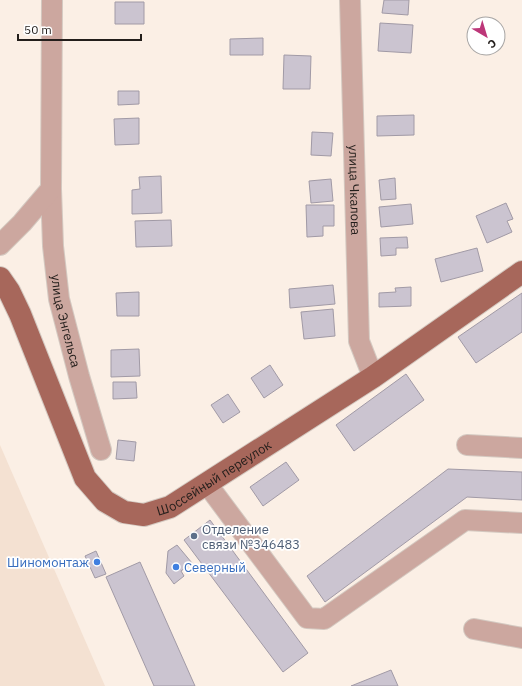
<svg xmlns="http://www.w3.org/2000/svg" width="522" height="686" font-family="'IBM Plex Sans',sans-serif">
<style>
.built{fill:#f4e1d2}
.building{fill:#cbc4d0;stroke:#a19aa6}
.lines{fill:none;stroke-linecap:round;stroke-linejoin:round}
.minor-casing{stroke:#d4c9c1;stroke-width:22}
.major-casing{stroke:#d4c9c1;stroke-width:24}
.minor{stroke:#cca79f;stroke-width:20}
.major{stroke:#a7675b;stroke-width:22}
.service-dot{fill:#5c6f8a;stroke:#fff;stroke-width:1.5}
.shop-dot{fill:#3f7fe0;stroke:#fff;stroke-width:1.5}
.labels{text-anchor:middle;stroke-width:3.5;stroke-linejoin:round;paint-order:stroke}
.street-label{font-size:13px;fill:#231e1b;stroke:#fff}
.service-label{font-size:13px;fill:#4e5e75;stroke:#fff;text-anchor:start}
.shop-label{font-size:13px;fill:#366cbe;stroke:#fff;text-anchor:end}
</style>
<rect width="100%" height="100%" fill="#fbefe5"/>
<!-- built -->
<path class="built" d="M0 445 105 686H0Z"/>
<!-- building -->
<path class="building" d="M384 0H409L408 15 382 13Z
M115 2H144V24H115Z
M380 23 413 25 411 53 378 51Z
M263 38V55H230V39Z
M284 55 311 56 310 89H283Z
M118 91H139V104L118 105Z
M414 115V135L377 136V116Z
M139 118V144L115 145 114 119Z
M312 132 333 133 331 156 311 155Z
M161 176 162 213 132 214V190L140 189 139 177Z
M395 178 396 199 381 200 379 180Z
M331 179 333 201 311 203 309 181Z
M506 203 513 219 507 221 512 232 487 243 476 216Z
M411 204 413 224 381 227 379 207Z
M306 205H334V226H323V236L307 237Z
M171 220 172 246 136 247 135 221Z
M407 237 408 248H396V255L381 256 380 238Z
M477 248 483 271 441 282 435 259Z
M333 285 335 304 290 308 289 289Z
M411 287V306L379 307V293L396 292 395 288Z
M139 292V316H117L116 293Z
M522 293V332L476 363 458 337Z
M333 309 335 336 304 339 301 312Z
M139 349 140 376 111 377V350Z
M270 365 283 385 264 398 251 378Z
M406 374 424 400 354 451 336 425Z
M113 382H136L137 398 113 399Z
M228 394 240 412 223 423 211 405Z
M118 440 136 442 134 461 116 459Z
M286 462 299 480 263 506 250 487Z
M448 469 522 472V500L467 497 325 602 307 576Z
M210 520 308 653 283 672 184 540Z
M177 545 192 563 181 571 184 576 174 584 166 573 168 551Z
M96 551 106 574 95 578 85 556Z
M140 562 195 686H154L106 577Z
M391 670 398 686H351Z"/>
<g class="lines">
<defs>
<g id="minor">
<path id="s1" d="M350 0 359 341 373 377"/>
<path id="s2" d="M51 189 53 246 59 299 79 376 101 450"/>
<path d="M0 245 22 223 51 189 52 0"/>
<path d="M467 445 522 448"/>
<path d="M207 484 307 618 324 619 465 520 522 523"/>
<path d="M474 629 522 638"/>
</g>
<g id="major">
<path id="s3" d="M0 278 9 291 20 314 85 478 105 501 124 512 144 515 170 507 373 377 522 272"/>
</g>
</defs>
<!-- minor casing -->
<use href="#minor" class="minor-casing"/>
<!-- major casing -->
<use href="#major" class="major-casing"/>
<!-- minor -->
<use href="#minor" class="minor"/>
<!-- major -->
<use href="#major" class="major"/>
</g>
<!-- markers -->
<circle class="service-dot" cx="194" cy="536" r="4"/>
<g class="shop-dot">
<circle cx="97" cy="562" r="4"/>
<circle cx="176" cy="567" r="4"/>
</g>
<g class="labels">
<!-- street labels -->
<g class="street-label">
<text dy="5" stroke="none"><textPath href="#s1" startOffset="190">улица Чкалова</textPath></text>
<text dy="5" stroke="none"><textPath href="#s2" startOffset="133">улица Энгельса</textPath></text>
<text dy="5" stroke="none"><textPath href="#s3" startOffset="370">Шоссейный переулок</textPath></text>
</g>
<!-- service labels -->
<g class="service-label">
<text x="202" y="534">Отделение<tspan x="202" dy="15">связи №346483</tspan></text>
</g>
<!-- shop labels -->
<g class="shop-label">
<text x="89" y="567">Шиномонтаж</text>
<text x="184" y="572" text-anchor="start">Северный</text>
</g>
</g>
<!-- north arrow -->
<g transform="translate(486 36) rotate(142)"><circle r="19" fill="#ffffff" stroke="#a7a5a4"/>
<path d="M0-3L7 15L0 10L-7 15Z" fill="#bd3779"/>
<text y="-6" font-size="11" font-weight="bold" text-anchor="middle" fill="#231e1b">С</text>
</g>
<!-- scale -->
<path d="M18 34v6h123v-6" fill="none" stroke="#231e1b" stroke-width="2"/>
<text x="24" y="34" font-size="12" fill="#231e1b" stroke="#ffffff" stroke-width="3" paint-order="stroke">50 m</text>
</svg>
